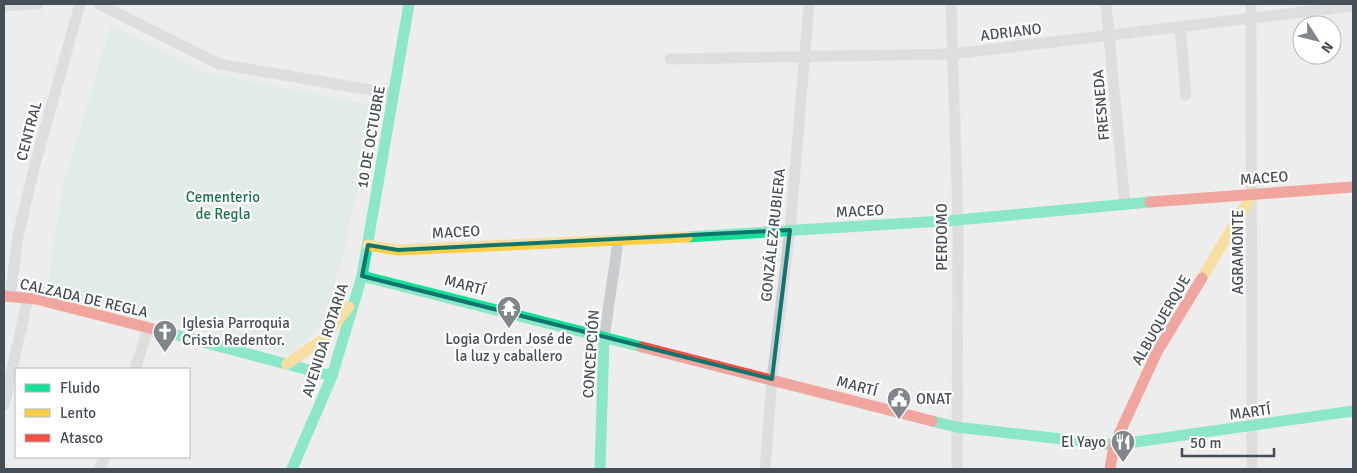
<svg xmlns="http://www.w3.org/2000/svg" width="1357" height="473" font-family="Signika,sans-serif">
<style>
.green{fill:#d3ecde}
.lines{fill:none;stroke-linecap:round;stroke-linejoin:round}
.street{stroke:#c9ccce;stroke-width:11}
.fast{stroke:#16e098;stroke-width:11}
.slow{stroke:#ffcf43;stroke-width:11}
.jam{stroke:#f24e42;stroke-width:11}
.marked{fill:none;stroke:#0f766e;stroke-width:4;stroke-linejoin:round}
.labels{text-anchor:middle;stroke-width:4.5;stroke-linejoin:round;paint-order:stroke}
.street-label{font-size:15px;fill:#464e58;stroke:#fff}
.park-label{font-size:15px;fill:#1d734d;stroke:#fff}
.poi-label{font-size:15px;fill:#464e58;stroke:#fff;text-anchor:start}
</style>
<rect width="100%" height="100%" fill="#eeeded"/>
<!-- green -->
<path class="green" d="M111 24 203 72 377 106 342 258 323 321 308 339 288 355 47 290 63 186Z"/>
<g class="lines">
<!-- street -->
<path class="street" d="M99 4 219 64 394 94
M951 4 958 220 957 469
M1106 4 1125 204
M1251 4 1252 469
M4 6 38 4
M1180 27 1186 95
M670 59 952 54 1353 6
M10 297 18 236 34 168 80 4
M604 339 618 241
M135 369 148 329
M4 405 28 298
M99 469 105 457
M765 469 772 379 790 230 809 4"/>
<!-- fast -->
<path class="fast" d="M687 237 958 220 1150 202
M362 276 642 347
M161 331 332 376
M932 421 956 427 1114 445 1353 411
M292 469 332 376 362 276 409 4
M600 469 604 339"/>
<!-- slow -->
<path class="slow" d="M368 245 398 250 687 237
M1202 278 1253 193
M287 364 322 340 349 307"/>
<!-- jam -->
<path class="jam" d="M1150 202 1353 187
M4 296 36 299 161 331
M642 347 932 421
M1110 469 1114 445 1157 352 1202 278"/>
</g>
<!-- marked area -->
<path d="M0 0H1357V473H0ZM790 230 772 379 362 276 368 245 398 250Z" fill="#eeeded" fill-opacity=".55" fill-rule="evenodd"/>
<path class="marked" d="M790 230 772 379 362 276 368 245 398 250Z"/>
<!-- icons -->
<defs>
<symbol id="temple-pin" viewBox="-11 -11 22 30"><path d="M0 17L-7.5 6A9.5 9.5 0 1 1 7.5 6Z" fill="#81868c" stroke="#fff"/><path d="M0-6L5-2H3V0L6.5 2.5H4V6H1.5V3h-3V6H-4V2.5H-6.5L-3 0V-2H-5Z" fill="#fff"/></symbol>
<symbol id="church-pin" viewBox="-11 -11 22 30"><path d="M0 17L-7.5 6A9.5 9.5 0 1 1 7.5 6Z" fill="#81868c" stroke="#fff"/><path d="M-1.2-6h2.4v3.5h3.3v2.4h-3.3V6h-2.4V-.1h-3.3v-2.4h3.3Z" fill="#fff"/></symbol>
<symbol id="civic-pin" viewBox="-11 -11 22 30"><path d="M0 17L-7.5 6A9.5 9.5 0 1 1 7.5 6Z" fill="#81868c" stroke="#fff"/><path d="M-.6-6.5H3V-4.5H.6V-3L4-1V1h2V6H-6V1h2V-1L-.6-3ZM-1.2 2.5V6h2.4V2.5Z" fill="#fff"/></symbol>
<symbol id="restaurant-pin" viewBox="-11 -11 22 30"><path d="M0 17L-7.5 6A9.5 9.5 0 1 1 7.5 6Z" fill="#81868c" stroke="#fff"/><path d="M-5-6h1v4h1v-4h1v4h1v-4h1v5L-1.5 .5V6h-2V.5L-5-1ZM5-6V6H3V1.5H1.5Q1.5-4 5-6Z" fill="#fff"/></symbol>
</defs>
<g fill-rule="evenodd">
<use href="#temple-pin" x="495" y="294" width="28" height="38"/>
<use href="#church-pin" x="151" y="318" width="28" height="38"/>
<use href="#civic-pin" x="885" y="385" width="28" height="38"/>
<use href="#restaurant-pin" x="1109" y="428" width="28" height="38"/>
</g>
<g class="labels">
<!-- street labels -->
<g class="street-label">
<text transform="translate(1011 32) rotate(-7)" y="5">ADRIANO</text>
<text transform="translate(1101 105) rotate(-95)" y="5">FRESNEDA</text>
<text transform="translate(29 131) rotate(-75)" y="5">CENTRAL</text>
<text transform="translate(371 137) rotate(-80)" y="5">10 DE OCTUBRE</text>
<text transform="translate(1264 178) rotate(-4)" y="5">MACEO</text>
<text transform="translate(860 211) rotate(-3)" y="5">MACEO</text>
<text transform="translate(456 232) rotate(-3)" y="5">MACEO</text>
<text transform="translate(773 235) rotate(-84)" y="5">GONZÁLEZ RUBIERA</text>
<text transform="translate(942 237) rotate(-90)" y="5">PERDOMO</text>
<text transform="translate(1238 252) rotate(-90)" y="5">AGRAMONTE</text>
<text transform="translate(465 285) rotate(15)" y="5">MARTÍ</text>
<text transform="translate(84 298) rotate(13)" y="5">CALZADA DE REGLA</text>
<text transform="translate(1161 320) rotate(-60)" y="5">ALBUQUERQUE</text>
<text transform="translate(325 340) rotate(-72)" y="5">AVENIDA ROTARIA</text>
<text transform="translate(591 354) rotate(-86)" y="5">CONCEPCIÓN</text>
<text transform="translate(857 386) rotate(15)" y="5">MARTÍ</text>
<text transform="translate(1250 412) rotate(-8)" y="5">MARTÍ</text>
</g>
<!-- park labels -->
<g class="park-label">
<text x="223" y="202">Cementerio<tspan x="223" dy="17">de Regla</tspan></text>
</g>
<!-- poi labels -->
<g class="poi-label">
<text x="182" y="328">Iglesia Parroquia<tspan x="182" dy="17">Cristo Redentor.</tspan></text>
<text x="509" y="344" text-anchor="middle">Logia Orden José de<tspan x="509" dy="17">la luz y caballero</tspan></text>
<text x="916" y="404">ONAT</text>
<text x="1106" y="447" text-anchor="end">El Yayo</text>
</g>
</g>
<!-- border -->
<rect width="1357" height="473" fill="none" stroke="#464e58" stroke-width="10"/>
<!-- legend -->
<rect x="15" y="368" width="175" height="90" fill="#ffffff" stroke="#b5b8bc"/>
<rect x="25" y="384" width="25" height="8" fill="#16e098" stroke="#b5b8bc"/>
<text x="60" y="393" font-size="15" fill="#464e58">Fluido</text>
<rect x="25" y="409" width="25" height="8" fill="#ffcf43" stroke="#b5b8bc"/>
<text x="60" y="418" font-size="15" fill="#464e58">Lento</text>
<rect x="25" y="434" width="25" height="8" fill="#f24e42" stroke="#b5b8bc"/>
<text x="60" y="443" font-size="15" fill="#464e58">Atasco</text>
<!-- north arrow -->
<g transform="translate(1317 40) rotate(126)"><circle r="24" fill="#ffffff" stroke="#b5b8bc"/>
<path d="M0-4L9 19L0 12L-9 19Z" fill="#81868c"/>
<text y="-8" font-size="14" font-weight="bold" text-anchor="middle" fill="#464e58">N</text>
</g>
<!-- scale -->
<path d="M1182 448v8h92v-8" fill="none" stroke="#464e58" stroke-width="2.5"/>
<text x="1190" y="448" font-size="15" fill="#464e58" stroke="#ffffff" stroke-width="4" paint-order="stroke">50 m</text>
</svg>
